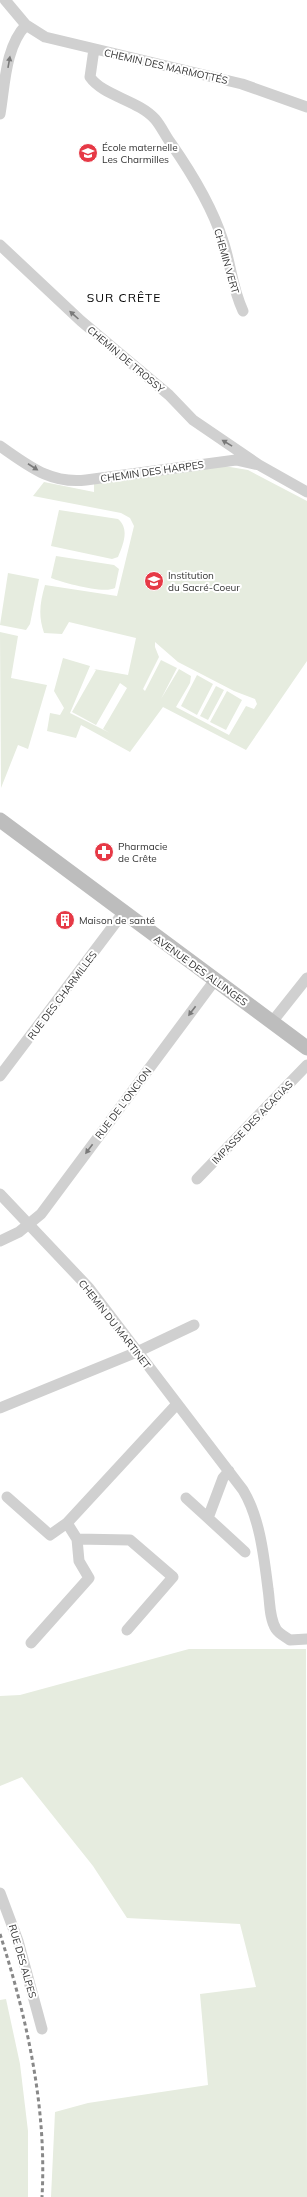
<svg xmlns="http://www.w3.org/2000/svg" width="307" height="2197" font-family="Mulish,sans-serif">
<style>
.green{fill:#e6ecdf;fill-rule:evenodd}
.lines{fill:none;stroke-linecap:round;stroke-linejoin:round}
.minor{stroke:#d0d0d0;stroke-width:11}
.secondary{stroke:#bdbdbd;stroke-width:15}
.rail{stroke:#888;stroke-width:3;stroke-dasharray:4 3;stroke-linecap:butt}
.oneway{fill:#7a7a7a}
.labels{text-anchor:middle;stroke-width:4;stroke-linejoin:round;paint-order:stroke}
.street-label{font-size:10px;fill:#333;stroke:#fff}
.poi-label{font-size:10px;fill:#333;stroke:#fff;text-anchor:start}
.quarter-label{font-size:12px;letter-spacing:1px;fill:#000;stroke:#fff}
</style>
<rect width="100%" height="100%" fill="#fff"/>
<!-- green -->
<path class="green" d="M224 466 248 470 307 501V661L246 750 163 707 130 752 81 725 76 738 47 731 50 713 60 715 64 708 54 691 63 658 90 666 70 713 110 733 103 729 127 688 120 683 96 725 72 712 96 670 94 669 128 675 136 638 69 622 62 634 44 633C38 615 40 603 45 585L117 596 134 526 130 518 121 513 33 496 44 482 94 492V484ZM155 642 178 662 234 691 255 699 257 704 254 709 246 706 229 735 176 707 190 683 191 676 179 669 161 699 177 668 161 660 145 691 143 689 159 657 155 647Z
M59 510 118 519C130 529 123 545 118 557L112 559 51 546Z
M56 556 114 565 119 569 115 588C104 594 64 583 51 578Z
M8 573 39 579 30 624 26 630 0 625Z
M0 632 18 636 11 678 47 685 28 749 18 745 1 788Z
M197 675 213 684 197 715 181 706Z
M216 686 224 690 208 720 200 716Z
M227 691 242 700 226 730 210 722Z
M189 1649H306L307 2197H51L55 2112 88 2103 208 2085 200 1994 256 1987 240 1924 127 1918 93 1866 22 1777 0 1786V1696L20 1695Z
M6 1999 20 2064 28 2131V2197H0V2000Z"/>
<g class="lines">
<!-- minor -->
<path class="minor" d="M5 0 26 25 45 37 242 84 307 107
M94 49 90 77C103 96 138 100 155 119 161 126 165 135 170 142 191 172 212 206 223 241 231 264 232 288 243 311
M0 114C5 85 5 47 26 25
M0 245 81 321 169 395 193 420 259 465
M0 446C29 466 50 484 86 480L236 460 259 465 307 492
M272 1022 307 978
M0 1076 123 913
M197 1179 307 1065
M0 1194 89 1288 243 1490C260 1518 264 1557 268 1589 270 1601 269 1618 276 1629 279 1634 286 1637 290 1640L307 1639
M0 1241 19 1232 41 1214 215 980
M0 1408 137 1352 194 1325
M229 1471 223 1478 208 1518 245 1552
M7 1497 50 1535 67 1523
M186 1498 208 1518
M77 1539 130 1540 173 1577 127 1630
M31 1643 89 1578 79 1561 77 1539 67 1523 177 1404
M0 1893 18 1941 42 2029"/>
<!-- secondary -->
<path class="secondary" d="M0 820 307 1048"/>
<!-- rail -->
<path class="rail" d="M0 1934C27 2018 47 2108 42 2197"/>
</g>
<!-- one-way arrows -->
<defs><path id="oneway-solid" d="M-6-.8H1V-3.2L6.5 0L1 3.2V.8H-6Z"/></defs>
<g class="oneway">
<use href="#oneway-solid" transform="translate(9 62) rotate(-80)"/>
<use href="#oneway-solid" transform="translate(74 315) rotate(-138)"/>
<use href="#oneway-solid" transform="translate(227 443) rotate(-149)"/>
<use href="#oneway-solid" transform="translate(33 467) rotate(33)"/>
<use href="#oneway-solid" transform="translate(192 1011) rotate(127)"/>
<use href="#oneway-solid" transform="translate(89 1149) rotate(127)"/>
</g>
<!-- icons -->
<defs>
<symbol id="school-disc" viewBox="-11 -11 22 22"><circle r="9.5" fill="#e63946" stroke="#fff"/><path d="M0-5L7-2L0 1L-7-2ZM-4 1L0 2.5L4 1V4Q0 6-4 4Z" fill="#fff"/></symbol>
<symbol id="pharmacy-disc" viewBox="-11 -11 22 22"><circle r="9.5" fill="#e63946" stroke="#fff"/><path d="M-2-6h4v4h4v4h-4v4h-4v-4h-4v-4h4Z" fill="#fff"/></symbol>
<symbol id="building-disc" viewBox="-11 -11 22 22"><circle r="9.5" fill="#e63946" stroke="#fff"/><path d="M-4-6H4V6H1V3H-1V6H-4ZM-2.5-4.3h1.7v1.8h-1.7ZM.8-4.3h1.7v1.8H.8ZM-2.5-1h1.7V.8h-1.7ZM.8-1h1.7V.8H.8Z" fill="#fff"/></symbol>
</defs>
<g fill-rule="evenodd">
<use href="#school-disc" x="77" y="142" width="22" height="22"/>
<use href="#school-disc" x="143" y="570" width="22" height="22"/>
<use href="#pharmacy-disc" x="93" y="841" width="22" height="22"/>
<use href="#building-disc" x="54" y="909" width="22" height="22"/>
</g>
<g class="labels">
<!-- street labels -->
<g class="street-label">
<text transform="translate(166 66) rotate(13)" y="4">CHEMIN DES MARMOTTÉS</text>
<text transform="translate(227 261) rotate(74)" y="4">CHEMIN VERT</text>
<text transform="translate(126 359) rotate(40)" y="4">CHEMIN DE TROSSY</text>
<text transform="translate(152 471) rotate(-8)" y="4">CHEMIN DES HARPES</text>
<text transform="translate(201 970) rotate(36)" y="4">AVENUE DES ALLINGES</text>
<text transform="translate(62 995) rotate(-53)" y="4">RUE DES CHARMILLES</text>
<text transform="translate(123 1103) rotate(-53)" y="4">RUE DE L'ONCION</text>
<text transform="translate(252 1122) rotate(-46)" y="4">IMPASSE DES ACACIAS</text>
<text transform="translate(115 1324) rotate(52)" y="4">CHEMIN DU MARTINET</text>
<text transform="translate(23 1961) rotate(74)" y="4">RUE DES ALPES</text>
</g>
<!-- poi labels -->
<g class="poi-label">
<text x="102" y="151">École maternelle<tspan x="102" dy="12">Les Charmilles</tspan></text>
<text x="168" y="579">Institution<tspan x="168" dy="12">du Sacré-Coeur</tspan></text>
<text x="118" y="850">Pharmacie<tspan x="118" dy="12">de Crête</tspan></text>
<text x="79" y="924">Maison de santé</text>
</g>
<!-- quarter labels -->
<g class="quarter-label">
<text x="124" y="302">SUR CRÊTE</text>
</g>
</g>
</svg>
